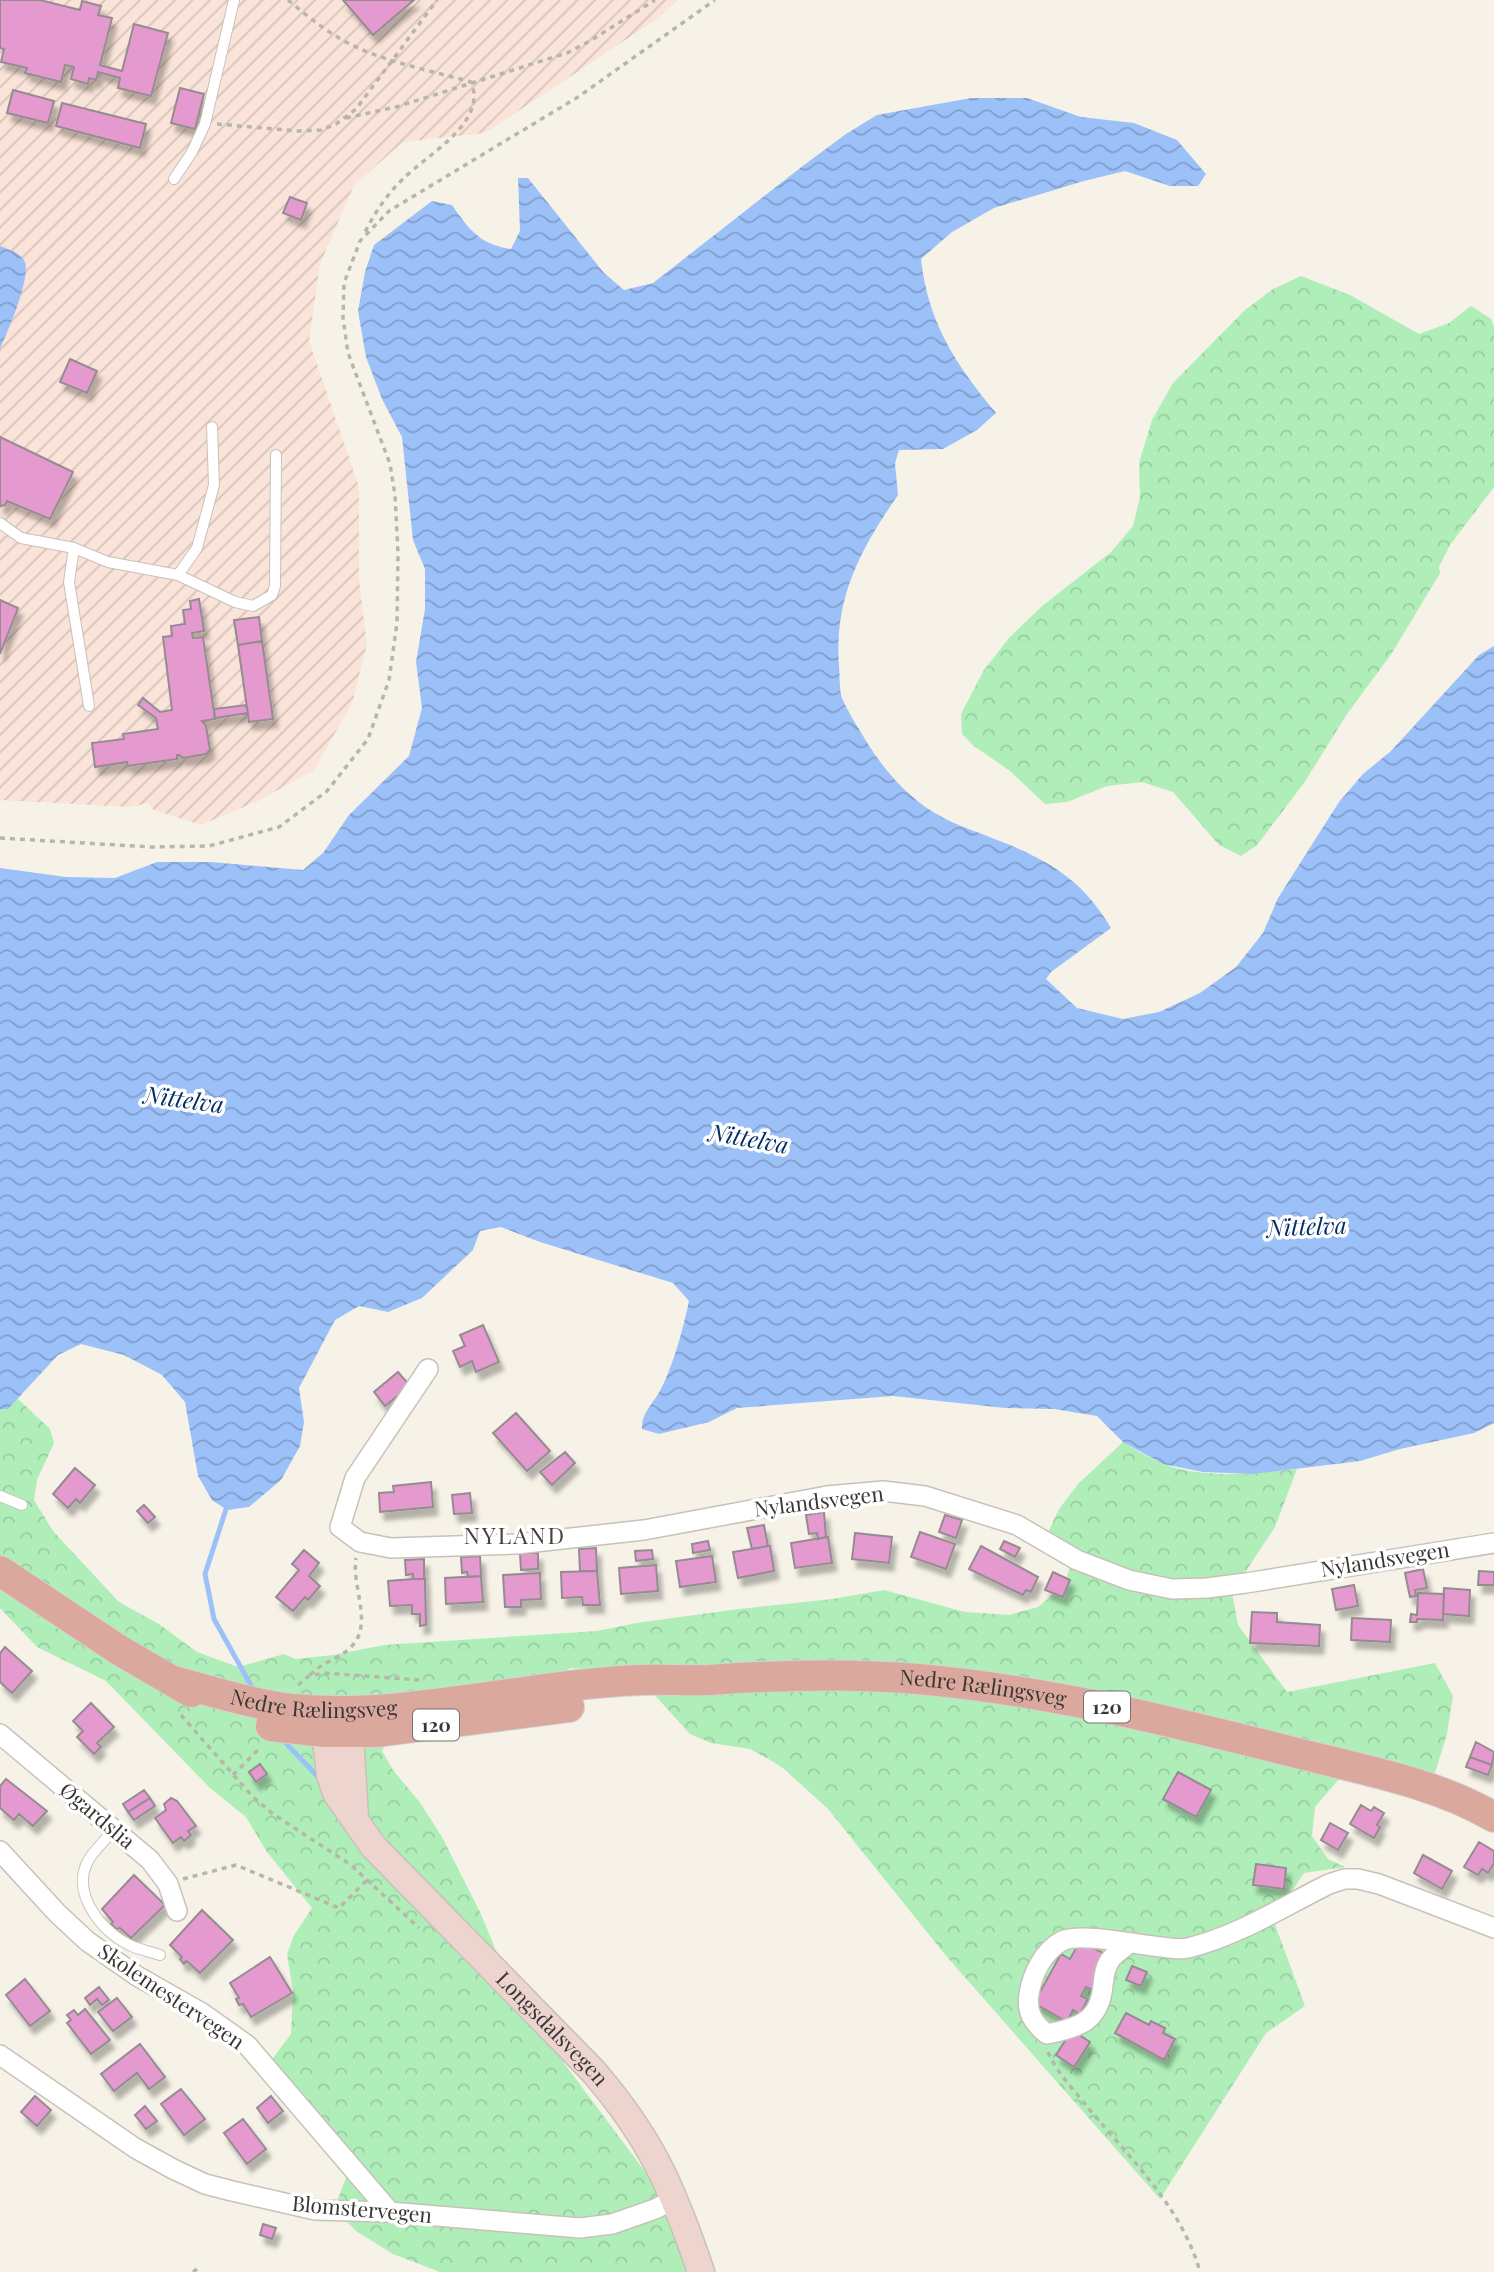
<svg xmlns="http://www.w3.org/2000/svg" width="1494" height="2272" font-family="'Playfair Display',serif">
<style>
.industrial{fill:url(#industrial-furrows)}
.forest{fill:url(#forest-crowns)}
.water{fill:url(#water-waves)}
.lines{fill:none;stroke-linecap:round;stroke-linejoin:round}
.stream{stroke:#9cc1f9;stroke-width:5}
.building{fill:#e49acf;stroke:#958b91;stroke-width:2;filter:url(#shadow)}
.service-casing{stroke:#c7c2b8;stroke-width:12}
.minor-casing{stroke:#c7c2b8;stroke-width:22}
.secondary-casing{stroke:#c7c2b8;stroke-width:29}
.primary-casing{stroke:#d3d3d2;stroke-width:32}
.path{stroke:#b8b5ac;stroke-width:3.5;stroke-dasharray:5 5;stroke-linecap:butt}
.service{stroke:#fff;stroke-width:10}
.minor{stroke:#fff;stroke-width:19}
.secondary{stroke:#edd4ce;stroke-width:26}
.primary{stroke:#daa89d;stroke-width:30}
.labels{text-anchor:middle;stroke-width:7;stroke-linejoin:round;paint-order:stroke}
.shield{fill:#fff;stroke:#747370;stroke-width:2}
.shield-label{font-size:19px;font-weight:bold;fill:#393733}
.street-label{font-size:21px;fill:#393733;stroke:#fff}
.water-label{font-size:23px;font-style:italic;fill:#012d68;stroke:#fff}
.neighbourhood-label{font-size:23px;letter-spacing:2px;fill:#47433a;stroke:#fff}
</style>
<defs>
<pattern id="industrial-furrows" width="10" height="10" patternUnits="userSpaceOnUse" patternTransform="scale(1.75)"><rect width="10" height="10" fill="#fae3d8"/><path d="M-1 1l2-2M0 10L10 0M9 11l2-2" fill="none" stroke="#d7c3ba"/></pattern>
<pattern id="forest-crowns" width="20" height="18" patternUnits="userSpaceOnUse" patternTransform="scale(1.75)"><rect width="20" height="18" fill="#afeeb8"/><path d="M2 6a3 3 0 1 1 6 0M12 15a3 3 0 1 1 6 0" fill="none" stroke="#97cd9f"/></pattern>
<pattern id="water-waves" width="16" height="10" patternUnits="userSpaceOnUse" patternTransform="scale(1.75)"><rect width="16" height="10" fill="#9cc1f9"/><path d="M0 5q4-4 8 0t8 0" fill="none" stroke="#809eca"/></pattern>
<filter id="shadow"><feDropShadow dx="4.5" dy="8" stdDeviation="2" flood-color="#0004"/></filter>
</defs>
<rect width="100%" height="100%" fill="#f6f2e7"/>
<!-- industrial -->
<path class="industrial" d="M0 0H678L657 19 485 133 403 142 354 185 320 264 309 341 359 487V580L367 644 352 703 314 770 258 801 201 825 154 810 148 803 131 807 0 800Z"/>
<!-- forest -->
<path class="forest" d="M1301 276 1350 295 1419 334 1449 323 1471 306 1491 319 1494 326V487L1450 545 1439 567 1440 573 1392 653 1347 714 1304 783 1257 845 1241 856 1219 845 1173 792 1142 782 1107 786 1067 802 1045 804 1010 771 974 746 962 734 961 714 984 670 1009 638 1041 607 1111 552 1133 526 1140 497 1139 463 1152 420 1173 383 1244 311 1273 289Z
M17 1398 50 1429 54 1443 37 1480 34 1500 53 1531 119 1602 159 1624 197 1652 238 1667 284 1654 295 1659 333 1655 384 1645 597 1631 636 1623 739 1609 832 1599 884 1590 965 1612 1009 1615 1038 1607 1065 1584 1070 1566 1040 1550 1059 1509 1078 1484 1123 1442C1135 1449 1148 1457 1161 1463 1201 1480 1256 1473 1297 1469L1275 1527 1232 1592 1238 1625 1287 1692 1435 1663 1453 1696 1447 1734 1429 1792 1374 1771 1339 1779 1315 1807 1312 1836 1328 1859 1345 1867 1304 1873 1273 1919 1305 2006 1266 2033 1160 2199 947 1957 828 1809 784 1769 772 1761 750 1749 711 1743 690 1734 651 1691 595 1670 570 1668 541 1689 390 1737 382 1751 393 1770 421 1804 442 1837 480 1912 512 1989 531 2019 679 2217 708 2272H440L393 2254 356 2231 330 2205 336 2204 349 2170 270 2062 291 2034 293 1991 287 1954 294 1935 312 1908 267 1852 246 1817 210 1788 106 1681 37 1647 0 1608V1409H8Z"/>
<!-- water -->
<path class="water" d="M971 98H1027L1081 117 1134 123 1177 140 1206 174 1198 186H1170L1125 171 1084 181 994 208 952 232 921 259C928 323 956 365 996 413L977 430 943 449 899 450 895 463 898 495C860 550 834 598 839 666 840 676 839 689 842 698 849 714 859 729 868 744 885 771 906 795 933 812 949 822 969 829 987 836 1042 857 1080 875 1111 928L1051 972 1046 979 1077 1008 1123 1019 1159 1012 1200 993 1236 967 1263 933 1278 898 1339 802 1363 774 1391 751 1479 655 1494 646V1423L1474 1433 1400 1449 1360 1461 1253 1474 1203 1472 1163 1464 1123 1442 1097 1416 1054 1409 1005 1408 893 1396 737 1408 709 1422 659 1434 642 1429C641 1412 656 1401 663 1385 675 1359 683 1329 689 1301L673 1283 540 1242 501 1227 480 1231 473 1250 422 1298 388 1312 359 1306 335 1320 299 1388 304 1422 300 1446 281 1480 249 1507 227 1510 212 1500 198 1476 185 1402 162 1375 124 1355 81 1344 58 1355 8 1409H0V868L66 877 115 878 157 862H211L303 870 323 853 349 815 409 756 422 708 416 662 425 609V569L413 540 402 437 382 399 366 357 358 311 365 272 374 245 432 201 452 205C469 230 481 245 511 249L520 231 518 178H528L604 273 624 290 653 283 804 165 846 134 877 115Z
M0 246C8 249 18 252 24 260 33 274 7 333 0 349Z"/>
<g class="lines">
<!-- stream -->
<path class="stream" d="M228 1503 205 1574 214 1619 254 1691
M282 1739 321 1780"/>
</g>
<!-- building -->
<path class="building" d="M0 0H40L80 10 82 1 101 6 98 15 112 18 100 65 122 71 134 24 168 33 151 96 118 88 120 78 98 72 96 80 89 78 88 84 71 79 74 67 65 65 61 82 25 73 27 68 1 62 4 49 0 48Z
M343 0H414L373 35Z
M180 88 204 94 195 129 171 123Z
M13 90 54 101 48 123 7 113Z
M62 103 146 124 140 148 56 126Z
M290 197 307 203 301 220 283 213Z
M70 359 97 371 87 393 60 382Z
M0 437 73 472 50 519 7 501 5 505 0 506Z
M199 599 204 631 192 633 193 638 203 637 215 719 202 721 206 726 210 750 206 754 183 758 179 755H177V759L128 766 127 762 95 767 92 743 124 739 123 734 158 729 156 718 138 705 143 698 160 712 172 710 163 637 172 636 171 626 185 624 183 610 191 609 190 601Z
M0 600 18 608 0 654Z
M259 617 262 641 238 645 234 620Z
M262 641 273 719 249 722 238 645Z
M246 705 248 713 215 718 214 709Z
M483 1325 499 1362 476 1372 472 1361 460 1367 453 1351 465 1346 460 1335Z
M398 1372 410 1386 385 1406 374 1392Z
M516 1413 550 1451 527 1471 493 1433Z
M565 1452 575 1463 552 1485 540 1472Z
M75 1468 95 1485 80 1503 76 1499 68 1508 53 1494Z
M431 1482 433 1507 380 1512 379 1493 394 1492 393 1486Z
M470 1493 472 1513 454 1514 452 1495Z
M144 1505 155 1517 148 1523 137 1511Z
M824 1512 826 1537 818 1539 817 1533 809 1534 806 1515Z
M945 1515 962 1520 956 1538 939 1532Z
M764 1525 768 1546 752 1549 747 1528Z
M920 1532 955 1544 946 1569 911 1557Z
M855 1533 892 1537 889 1563 852 1559Z
M828 1537 832 1563 795 1568 791 1543Z
M708 1541 710 1550 693 1553 692 1544Z
M1004 1541 1020 1548 1015 1557 1000 1549Z
M768 1546H770L774 1571 738 1578 733 1552Z
M981 1546 1038 1577 1031 1592 1026 1590 1023 1595 969 1569Z
M596 1548 597 1571H580L579 1549Z
M304 1550 319 1563 309 1576 320 1586 308 1600 305 1597 293 1611 276 1597 299 1570 292 1564Z
M652 1550 653 1559 636 1561 635 1551Z
M520 1553H538V1569L521 1570Z
M480 1556 481 1576 468 1577 467 1572 462 1573 461 1557Z
M712 1556 716 1582 680 1587 676 1561Z
M424 1559V1579H413V1574L406 1575 405 1560Z
M656 1565 658 1591 621 1594 619 1568Z
M1423 1569 1427 1588 1415 1590 1416 1596 1410 1597 1405 1573Z
M597 1571 600 1605H583L582 1597 562 1598 561 1572Z
M1479 1571 1494 1572V1585H1478Z
M1053 1572 1070 1580 1063 1597 1045 1590Z
M540 1573 541 1599 521 1600V1607H505L503 1575Z
M481 1576 483 1602 446 1604 445 1578Z
M413 1579H425L426 1625 420 1626V1614H412V1605L390 1606 388 1581Z
M1354 1585 1358 1606 1336 1610 1332 1589Z
M1444 1588 1470 1590 1469 1616 1443 1614Z
M1418 1593 1444 1594 1443 1620 1417 1619V1622H1410L1411 1614 1417 1615Z
M1252 1612 1277 1613V1622L1320 1625 1319 1646 1250 1643Z
M1352 1618 1391 1620 1390 1642 1351 1640Z
M5 1647 32 1671 12 1693 0 1682V1653Z
M91 1703 114 1727 97 1743 101 1747 94 1754 77 1737 83 1731 73 1721Z
M1476 1742 1494 1752 1492 1765 1470 1757Z
M1470 1757 1492 1765 1488 1775 1466 1767Z
M260 1764 267 1774 256 1782 249 1772Z
M1178 1772 1211 1790 1196 1817 1163 1799Z
M6 1779 47 1811 33 1826 19 1814 14 1820 0 1808V1786Z
M144 1790 150 1798 128 1812 123 1804Z
M150 1798 155 1806 134 1820 128 1812Z
M171 1798 177 1801 196 1826 188 1831 191 1835 184 1841 181 1837 173 1843 155 1818 166 1810 164 1804Z
M1361 1805 1371 1811 1374 1807 1384 1813 1377 1825 1380 1827 1374 1838 1350 1824Z
M1330 1823 1348 1833 1338 1850 1321 1840Z
M1479 1842 1494 1851V1863L1488 1873 1482 1869 1478 1875 1464 1867Z
M1423 1855 1452 1871 1442 1889 1414 1873Z
M1256 1864 1286 1868 1284 1889 1253 1885Z
M134 1875 165 1905 131 1938 120 1928 116 1929 111 1924 113 1922 102 1909Z
M202 1910 233 1940 200 1973 189 1963 186 1961 184 1964 180 1959 182 1957 170 1945Z
M1080 1941 1105 1954 1095 1972 1100 1975 1092 1990 1086 1987 1081 1996 1088 1999 1080 2014 1073 2010 1067 2022 1034 2003 1061 1954 1070 1959Z
M270 1957 292 1993 251 2017 243 2004 239 2005 236 1999 239 1998 230 1983Z
M1132 1966 1147 1972 1141 1986 1126 1980Z
M25 1979 50 2011 30 2026 6 1995Z
M99 1987 109 2000 102 2005 97 1999 90 2005 85 1998Z
M117 1998 132 2017 113 2031 98 2012Z
M85 2009 110 2040 91 2054 67 2023 71 2020 67 2015 74 2010 78 2015Z
M1126 2013 1149 2025 1151 2021 1165 2028 1163 2033 1175 2039 1164 2060 1115 2033Z
M1072 2030 1090 2042 1074 2067 1056 2055Z
M140 2044 165 2077 149 2089 137 2073 114 2091 101 2074Z
M181 2089 205 2119 184 2135 161 2104Z
M35 2096 51 2110 37 2126 21 2112Z
M271 2096 283 2111 268 2123 257 2108Z
M145 2106 157 2121 146 2129 135 2115Z
M243 2119 266 2149 247 2164 224 2133Z
M263 2224 276 2228 272 2239 260 2235Z"/>
<g class="lines">
<defs>
<path id="service" d="M174 179 192 152 205 124 234 0
M0 523 21 538 74 548 108 562 178 575 235 602 253 606 272 595 275 586 276 455
M74 548 69 582 89 706
M178 575 197 548 214 485 212 427
M0 1496 22 1505
M113 1831C105 1841 91 1852 86 1865 73 1897 104 1935 134 1947 142 1950 151 1952 160 1955"/>
<path id="minor" d="M428 1369 355 1478 340 1527 360 1542 391 1548 517 1544 644 1530 827 1496 883 1491 925 1496 1017 1525 1077 1560 1129 1580 1172 1589 1207 1588 1246 1583 1494 1543
M0 1734 150 1860 168 1884 177 1911
M0 1851 57 1913 87 1941 137 1976 202 2013 247 2045 390 2212
M1128 1944C1123 1949 1115 1953 1111 1959 1105 1966 1104 1976 1103 1985 1100 2021 1079 2028 1047 2034 1033 2023 1026 2012 1029 1994 1032 1975 1043 1951 1062 1941 1080 1932 1139 1945 1162 1947 1170 1948 1180 1950 1188 1948 1238 1936 1284 1906 1329 1884L1344 1879H1358L1379 1884 1494 1928
M0 2055 135 2148 173 2169 205 2184 232 2191 315 2210 390 2212 580 2228 612 2224 655 2209 675 2199"/>
<g id="secondary">
<path id="s1" d="M334 1715 325 1732 330 1775 336 1793 373 1846 593 2071C651 2138 673 2189 701 2272"/>
<path d="M340 1715 350 1733 355 1819"/>
</g>
<g id="primary">
<path d="M0 1571 119 1650 191 1692"/>
<path id="s2" d="M173 1681C212 1691 251 1704 292 1709 405 1720 528 1684 641 1680 664 1679 686 1681 709 1680 779 1675 848 1673 918 1679 1044 1690 1166 1720 1289 1751 1357 1769 1432 1781 1494 1817"/>
<path d="M271 1726 325 1732H376L569 1707"/>
</g>
</defs>
<!-- service casing -->
<use href="#service" class="service-casing"/>
<!-- minor casing -->
<use href="#minor" class="minor-casing"/>
<!-- secondary casing -->
<use href="#secondary" class="secondary-casing"/>
<!-- primary casing -->
<use href="#primary" class="primary-casing"/>
<!-- path -->
<path class="path" d="M288 0C306 15 324 30 346 42 384 62 429 70 471 82 472 86 475 93 474 98 472 131 425 157 404 178 386 195 374 214 363 236
M346 118 396 107 567 53 590 41 655 0
M217 124 298 131 321 130 336 124 356 109 437 0
M0 838 151 847 209 846 279 827 327 791 368 739 389 680 397 623 398 553 395 495 390 464 348 353 343 318 344 283 360 241 389 211 578 97 715 0
M310 1675C322 1662 339 1659 351 1647 374 1625 351 1585 356 1558
M298 1685 309 1676 324 1673 420 1680
M181 1715 252 1796 273 1814 351 1865 419 1928
M233 1775 261 1747
M183 1879 236 1865 339 1908 367 1880
M1048 2052C1057 2073 1075 2091 1089 2109 1130 2158 1183 2209 1200 2272
M193 2272 197 2269"/>
<!-- service -->
<use href="#service" class="service"/>
<!-- minor -->
<use href="#minor" class="minor"/>
<!-- secondary -->
<use href="#secondary" class="secondary"/>
<!-- primary -->
<use href="#primary" class="primary"/>
</g>
<g class="labels">
<!-- shield labels -->
<g class="shield">
<rect x="1084" y="1691.5" width="46" height="31" rx="5"/>
<rect x="413" y="1709.5" width="46" height="31" rx="5"/>
</g>
<g class="shield-label">
<text x="1107" y="1714">120</text>
<text x="436" y="1732">120</text>
</g>
<!-- street labels -->
<g class="street-label">
<text transform="translate(819 1502) rotate(-7)" y="7">Nylandsvegen</text>
<text transform="translate(1385 1560) rotate(-9)" y="7">Nylandsvegen</text>
<text dy="7" stroke="none"><textPath href="#s2" startOffset="816">Nedre Rælingsveg</textPath></text>
<text dy="7" stroke="none"><textPath href="#s2" startOffset="144">Nedre Rælingsveg</textPath></text>
<text transform="translate(97 1816) rotate(40)" y="7">Øgardslia</text>
<text transform="translate(171 1997) rotate(34)" y="7">Skolemestervegen</text>
<text dy="7" stroke="none"><textPath href="#s1" startOffset="402">Longsdalsvegen</textPath></text>
<text transform="translate(362 2210) rotate(5)" y="7">Blomstervegen</text>
</g>
<!-- water labels -->
<g class="water-label">
<text transform="translate(184 1100) rotate(8)" y="8">Nittelva</text>
<text transform="translate(749 1139) rotate(10)" y="8">Nittelva</text>
<text transform="translate(1307 1227) rotate(-2)" y="8">Nittelva</text>
</g>
<!-- neighbourhood labels -->
<g class="neighbourhood-label">
<text x="515" y="1544">NYLAND</text>
</g>
</g>
</svg>
